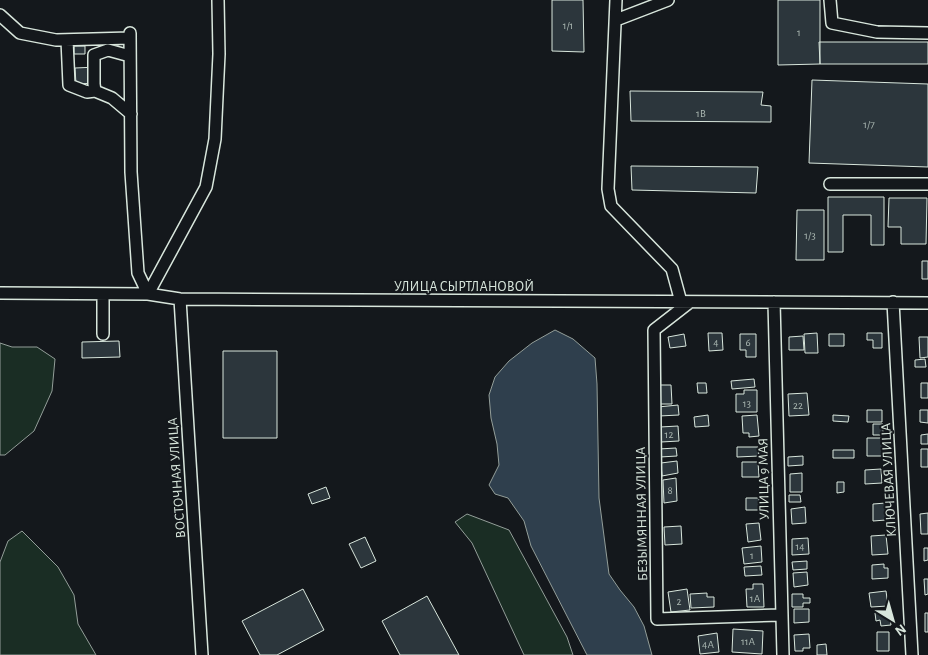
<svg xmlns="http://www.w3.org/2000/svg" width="928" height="655" font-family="'Alegreya Sans',sans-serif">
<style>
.green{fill:#1a2d24;stroke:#939e99}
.water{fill:#2f3f4d;stroke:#939e99}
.building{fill:#2c363c;stroke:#d8e6dc}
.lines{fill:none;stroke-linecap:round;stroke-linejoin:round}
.minor-casing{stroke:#d8e6dc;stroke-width:14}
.minor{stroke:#14181c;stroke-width:11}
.labels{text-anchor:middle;stroke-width:4;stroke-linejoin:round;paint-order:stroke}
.number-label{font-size:11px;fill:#adbab4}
.street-label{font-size:14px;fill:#d8e6dc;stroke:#14181c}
</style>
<rect width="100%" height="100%" fill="#14181c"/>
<!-- green -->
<path class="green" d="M0 343 12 347H37L55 359 52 391 34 431 5 455H0Z
M467 514 509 530 567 637 573 655H524L472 543 455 522Z
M22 531 58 567 74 595 78 624 96 655H0V562L8 541Z"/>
<!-- water -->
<path class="water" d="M555 330 573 339 595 358 597 384 599 498 609 574 620 590 634 607 644 626 652 655H587L531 546 524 521 508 498 495 494 489 485 499 465 497 444 491 418 489 395 495 377 509 361 532 343Z"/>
<!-- building -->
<path class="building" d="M552 0H583L584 52 552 51Z
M778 0H820V64L778 65Z
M819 42H928V64H820Z
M74 46H85V54H74Z
M97 67 98 83 76 84 75 68Z
M812 80 928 84V167L809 163Z
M630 91 763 92 761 105 771 106V122L631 121Z
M631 166 758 167 756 193 632 190Z
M828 197H884V245H871V215H843V252H828Z
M889 198H927L926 244H901V227H888Z
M797 210H824V260H796Z
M922 261H928V279H922Z
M708 333H722L723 350 709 351Z
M817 333 818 353H805L804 334Z
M867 333H882V348H873V340H867Z
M684 334 686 346 670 348 668 337Z
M740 334H756V357H746V350H740Z
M829 334H844V346H829Z
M803 336 804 350H789V337Z
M919 337H928V357L920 358Z
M119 341 120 357 82 358V342Z
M223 351H277V438H223Z
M925 359 926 367H915V360Z
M754 379 755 387 732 389 731 381Z
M697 383H706L707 393H698Z
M921 383H928V398H921Z
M659 385H671L672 404H660Z
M744 390H757V412H736V394H744Z
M807 393 809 415 789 416 788 394Z
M678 405 679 415 659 416 658 407Z
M867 410H882V422H867Z
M920 410H928V423L920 422Z
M708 415 709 426 695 427 694 417Z
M757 415 759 436 749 437V433H743L742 416Z
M833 415 849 416 848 422 833 421Z
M873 424H883V435H873Z
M678 426 679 441 661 442 660 427Z
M928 434V444H921V435Z
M867 438H884V456H867Z
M737 447H758L759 456 737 457Z
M676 448 677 456 660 457 659 449Z
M921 449H928V467H921Z
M833 450H854V458H833Z
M803 456V465L788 466V457Z
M677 461 678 473 662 476 661 463Z
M742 462H758L759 477H742Z
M881 469 882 483 865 484V470Z
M802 473V492H790V474Z
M676 478 677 501 664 503 663 480Z
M837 482H844V492L837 493Z
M326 487 330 498 312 504 308 494Z
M789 495H800L801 502H789Z
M746 498H759V510H746Z
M886 503V520L873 521V504Z
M805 507 806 523 792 524 791 509Z
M928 513V534H921L920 514Z
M759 523 761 540 748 542 746 524Z
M681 526 682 544 665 545 664 527Z
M886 535 888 554 872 555 871 536Z
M365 537 376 561 361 568 349 544Z
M808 538 809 554 792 555V539Z
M761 546 762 562 744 564 742 548Z
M924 548H928V560L924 561Z
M807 561V569L793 570 792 562Z
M884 564V568H888V578L872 579V565Z
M761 566 762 575 745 576 744 567Z
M807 572 808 585 794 587 793 573Z
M924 579H928V594L925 595Z
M753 584H763L764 607H747L746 589H753Z
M303 589 324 630 277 655H260L242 621Z
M687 589 690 610 671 612 668 592Z
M886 591 888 606 871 607 869 593Z
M707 593V597H714V607L691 608 690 594Z
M792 594H803V598H810V603H803V607H792Z
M427 596 459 655H400L382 621Z
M794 609H809V622L794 623Z
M889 611 891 625 881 626 880 620 876 621 875 613Z
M925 613H928V632H925Z
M733 629 763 631 762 654 732 652Z
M877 632H889V651H877Z
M717 633 719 652 700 654 698 636Z
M809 634 810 648H803V651H795L794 635Z
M826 644 827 655H817V645Z"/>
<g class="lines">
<defs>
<path id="minor" d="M616 0 608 189 611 206 672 269 681 302
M830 0 832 23 877 32 928 33
M0 15 20 33 56 40 130 38
M616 20 668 0
M130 33 131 172 138 273 148 294
M67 40 69 85 87 92 95 91
M130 56 108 50 94 55V84L95 91 112 98 131 114
M830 184H928
M0 293 148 294 180 299 928 303
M103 294V334
M148 294 206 187 215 139 219 54 218 0
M180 299 202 655
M690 302 654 330 657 619 781 615
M774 302 783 655
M893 302 912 655"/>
</defs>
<!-- minor casing -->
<use href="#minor" class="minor-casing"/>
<!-- minor -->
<use href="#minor" class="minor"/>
</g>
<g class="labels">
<!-- number labels -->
<g class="number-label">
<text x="568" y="29">1/1</text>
<text x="799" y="36">1</text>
<text x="701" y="117">1В</text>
<text x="869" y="128">1/7</text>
<text x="810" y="239">1/3</text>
<text x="716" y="346">4</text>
<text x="748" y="346">6</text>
<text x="747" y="407">13</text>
<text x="798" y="409">22</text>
<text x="669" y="438">12</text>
<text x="670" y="494">8</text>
<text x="800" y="550">14</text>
<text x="752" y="559">1</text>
<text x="755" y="602">1А</text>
<text x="679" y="605">2</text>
<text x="748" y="645">11А</text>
<text x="708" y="648">4А</text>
</g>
<!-- street labels -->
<g class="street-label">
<text x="464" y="291">УЛИЦА СЫРТЛАНОВОЙ</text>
<text transform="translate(176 478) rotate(-94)" y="5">ВОСТОЧНАЯ УЛИЦА</text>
<text transform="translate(763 479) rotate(-91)" y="5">УЛИЦА 9 МАЯ</text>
<text transform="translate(888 480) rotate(-93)" y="5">КЛЮЧЕВАЯ УЛИЦА</text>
<text transform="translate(641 514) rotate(-91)" y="5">БЕЗЫМЯННАЯ УЛИЦА</text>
</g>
</g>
<!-- north arrow -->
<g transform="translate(893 620) rotate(143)" stroke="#14181c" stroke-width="4" paint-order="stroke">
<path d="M0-4L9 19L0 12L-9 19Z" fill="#d8e6dc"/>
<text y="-8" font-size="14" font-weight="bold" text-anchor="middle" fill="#d8e6dc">N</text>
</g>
</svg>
